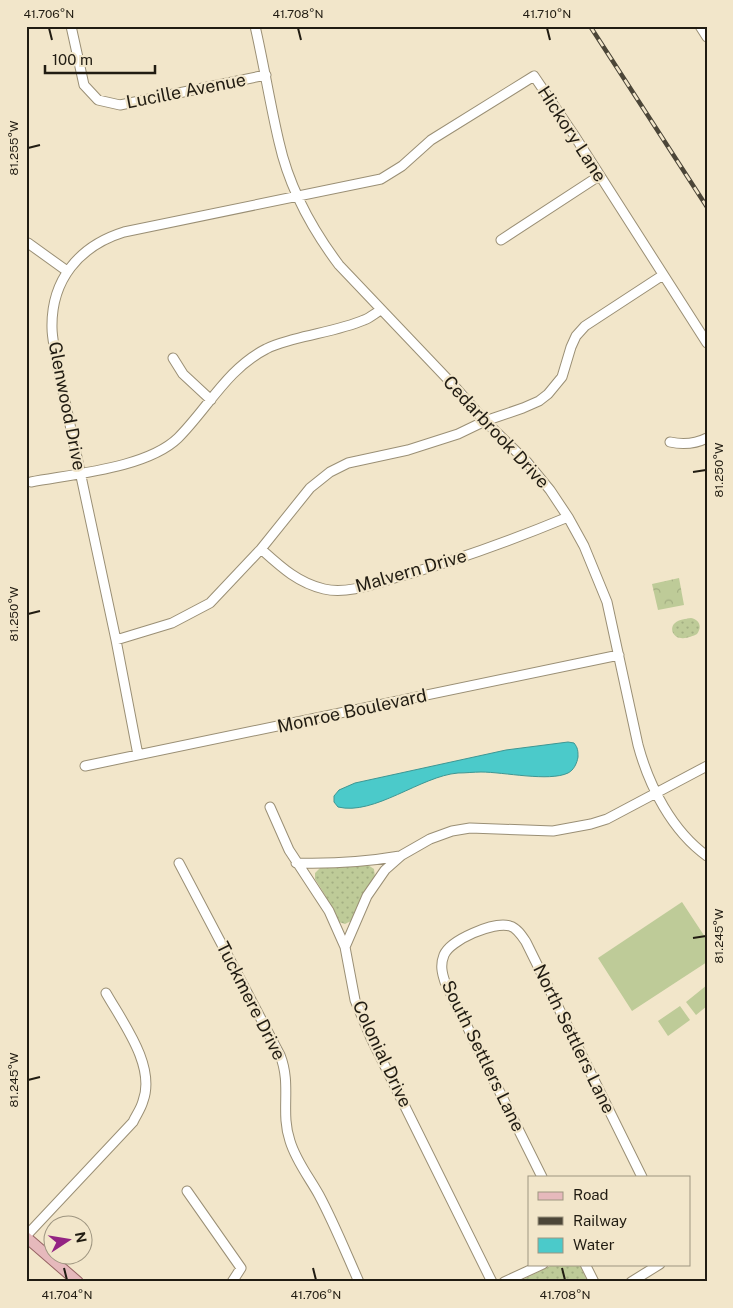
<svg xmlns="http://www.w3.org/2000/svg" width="733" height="1308" font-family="'Public Sans',sans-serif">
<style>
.grass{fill:url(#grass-dots)}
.park{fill:url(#park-crowns)}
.pitch{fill:#becb98}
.water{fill:#4bcaca;stroke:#3e9693}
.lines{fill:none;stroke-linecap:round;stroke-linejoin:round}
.minor-casing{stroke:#9a8f75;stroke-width:11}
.major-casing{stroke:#966463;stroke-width:12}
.minor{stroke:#fff;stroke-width:9}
.major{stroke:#e6b9bc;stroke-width:10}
.rail-casing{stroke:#4c4638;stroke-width:4.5}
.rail{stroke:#f2e6ca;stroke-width:2.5;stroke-dasharray:8;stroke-linecap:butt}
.ticks{fill:none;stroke:#211c12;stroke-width:2}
.labels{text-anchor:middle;stroke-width:4.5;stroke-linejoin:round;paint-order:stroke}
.street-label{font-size:18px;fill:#211c12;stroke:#f2e6ca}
.neatline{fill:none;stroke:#211c12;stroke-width:2}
.ticks-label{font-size:12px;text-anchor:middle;fill:#211c12}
</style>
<defs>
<pattern id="grass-dots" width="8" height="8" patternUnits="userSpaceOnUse" patternTransform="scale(1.25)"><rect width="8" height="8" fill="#becb98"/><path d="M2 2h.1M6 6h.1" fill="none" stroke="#a3ae82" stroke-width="1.8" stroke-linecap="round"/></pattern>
<pattern id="park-crowns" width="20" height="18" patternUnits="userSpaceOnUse" patternTransform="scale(1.25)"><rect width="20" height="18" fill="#becb98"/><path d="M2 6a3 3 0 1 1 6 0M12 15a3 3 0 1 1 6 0" fill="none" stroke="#a3ae82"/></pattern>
</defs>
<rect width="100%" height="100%" fill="#f2e6ca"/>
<!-- grass -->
<path class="grass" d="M691 618C700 620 702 627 697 634 693 636 686 639 681 638 673 638 669 628 675 623 679 619 686 619 691 618Z
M368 865 374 869 375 877 362 897 351 921 345 924 339 922 336 918 325 895 315 879V873L320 868Z
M554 1264H579L588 1282H518Z"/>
<!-- park -->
<path class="park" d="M679 578 684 605 658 610 652 584Z"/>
<!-- pitch -->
<path class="pitch" d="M682 902 707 940V962L632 1011 598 958Z
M707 985V1006L696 1015 686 1002Z
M680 1006 690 1020 668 1036 658 1021Z"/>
<!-- water -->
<path class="water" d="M568 742 574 743C578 748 578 751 578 757 577 763 574 770 568 773 549 782 504 772 481 772 474 772 466 773 458 773 421 776 374 816 338 807L334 802V796L339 790 355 783 506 750Z"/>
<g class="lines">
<defs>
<path id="minor" d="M71 26 84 85 98 100 120 105 266 75
M255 26C264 65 270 104 279 142 289 187 312 229 339 265L457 389 485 421 527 462 550 490 568 517 584 546 607 602 638 745C649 786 672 831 707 856
M700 26 707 37
M501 240 599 176
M28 243 67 271
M173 358 183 374 211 400
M670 442C683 445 695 444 707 438
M31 482C73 474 147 468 178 438 208 408 227 369 266 349 275 344 285 342 295 339 317 333 343 329 364 320 370 318 375 313 381 310
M261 549C281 567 298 583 324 589 346 594 371 585 391 579 452 562 510 541 568 517
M116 640 172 623 210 603 261 549 310 488 330 472 348 463 408 450 458 434 485 421 523 408 539 401 548 394 562 377 571 347 576 336 585 326 663 275
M138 755 116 640 56 359C55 349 52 338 52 328 51 280 79 246 124 232L381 179 402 166 431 140 534 76 574 135 707 343
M85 766 619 655
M270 807 289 850 329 911 345 947
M179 863 280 1055C292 1085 280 1112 290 1141 296 1161 309 1177 319 1195 334 1223 346 1253 359 1282
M296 863C332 864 365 862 400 856
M542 1177 445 982C442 973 440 965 444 955 450 940 494 921 510 926 517 928 522 936 526 942L642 1177
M187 1191 241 1268 232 1282
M26 1236 133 1122C136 1115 141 1109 143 1101 156 1066 123 1023 106 993
M585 1264 594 1282
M492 1282 371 1038 355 1000 345 947 367 896 385 870 402 855 430 839 452 831 470 828 553 831 591 824 607 819 707 766
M504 1282 543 1264
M631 1282 660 1264"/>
<path id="major" d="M26 1237 78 1282"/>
</defs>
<!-- minor casing -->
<use href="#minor" class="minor-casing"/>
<!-- major casing -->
<use href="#major" class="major-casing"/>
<!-- minor -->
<use href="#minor" class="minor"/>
<!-- major -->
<use href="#major" class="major"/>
<defs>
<path id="rail" d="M590 26 707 207"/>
</defs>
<!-- rail casing -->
<use href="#rail" class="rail-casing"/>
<!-- rail -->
<use href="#rail" class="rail"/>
</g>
<!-- ticks -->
<path class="ticks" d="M49 28 52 40M298 28 301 40M547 28 550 40M28 148 40 145M693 472 706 470M28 614 40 611M693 938 706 936M28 1080 40 1077M64 1268 67 1280M313 1268 316 1280M562 1268 565 1280"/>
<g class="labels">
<!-- street labels -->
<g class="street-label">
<text transform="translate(186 91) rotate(-11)" y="6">Lucille Avenue</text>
<text transform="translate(572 134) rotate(57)" y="6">Hickory Lane</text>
<text transform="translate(67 406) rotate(79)" y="6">Glenwood Drive</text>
<text transform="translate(496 432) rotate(47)" y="6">Cedarbrook Drive</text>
<text transform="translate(411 571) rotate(-16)" y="6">Malvern Drive</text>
<text transform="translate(352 711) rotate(-12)" y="6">Monroe Boulevard</text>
<text transform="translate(251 1001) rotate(63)" y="6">Tuckmere Drive</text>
<text transform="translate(574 1039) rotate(64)" y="6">North Settlers Lane</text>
<text transform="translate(382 1054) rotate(65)" y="6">Colonial Drive</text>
<text transform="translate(483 1056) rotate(64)" y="6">South Settlers Lane</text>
</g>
</g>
<!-- border -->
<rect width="733" height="1308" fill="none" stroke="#f2e6ca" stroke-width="55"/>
<!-- legend -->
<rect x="528" y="1176" width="162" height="90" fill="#f2e6ca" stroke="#9e9580"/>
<rect x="538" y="1192" width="25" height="8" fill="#e6b9bc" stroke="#9e9580"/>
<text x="573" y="1200" font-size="15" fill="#211c12">Road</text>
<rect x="538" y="1217" width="25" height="8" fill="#4c4638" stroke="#9e9580"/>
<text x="573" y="1226" font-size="15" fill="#211c12">Railway</text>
<rect x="538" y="1238" width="25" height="15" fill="#4bcaca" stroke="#9e9580"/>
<text x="573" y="1250" font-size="15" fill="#211c12">Water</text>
<!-- north arrow -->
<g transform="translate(68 1240) rotate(78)"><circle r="24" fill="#f2e6ca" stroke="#9e9580"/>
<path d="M0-4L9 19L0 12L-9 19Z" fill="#932383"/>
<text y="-8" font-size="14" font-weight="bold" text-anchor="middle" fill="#211c12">N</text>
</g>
<!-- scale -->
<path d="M45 65v8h110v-8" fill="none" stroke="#211c12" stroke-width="2.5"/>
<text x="52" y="65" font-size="15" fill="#211c12" stroke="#f2e6ca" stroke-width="4" paint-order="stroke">100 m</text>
<rect x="28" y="28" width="678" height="1252" class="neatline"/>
<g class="ticks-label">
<text x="49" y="18">41.706°N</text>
<text x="298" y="18">41.708°N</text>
<text x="547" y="18">41.710°N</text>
<text transform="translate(14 148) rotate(-90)" y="4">81.255°W</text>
<text transform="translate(719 470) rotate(-90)" y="4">81.250°W</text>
<text transform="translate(14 614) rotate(-90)" y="4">81.250°W</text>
<text transform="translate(719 936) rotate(-90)" y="4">81.245°W</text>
<text transform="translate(14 1080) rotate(-90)" y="4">81.245°W</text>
<text x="67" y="1299">41.704°N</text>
<text x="316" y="1299">41.706°N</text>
<text x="565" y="1299">41.708°N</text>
</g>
</svg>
